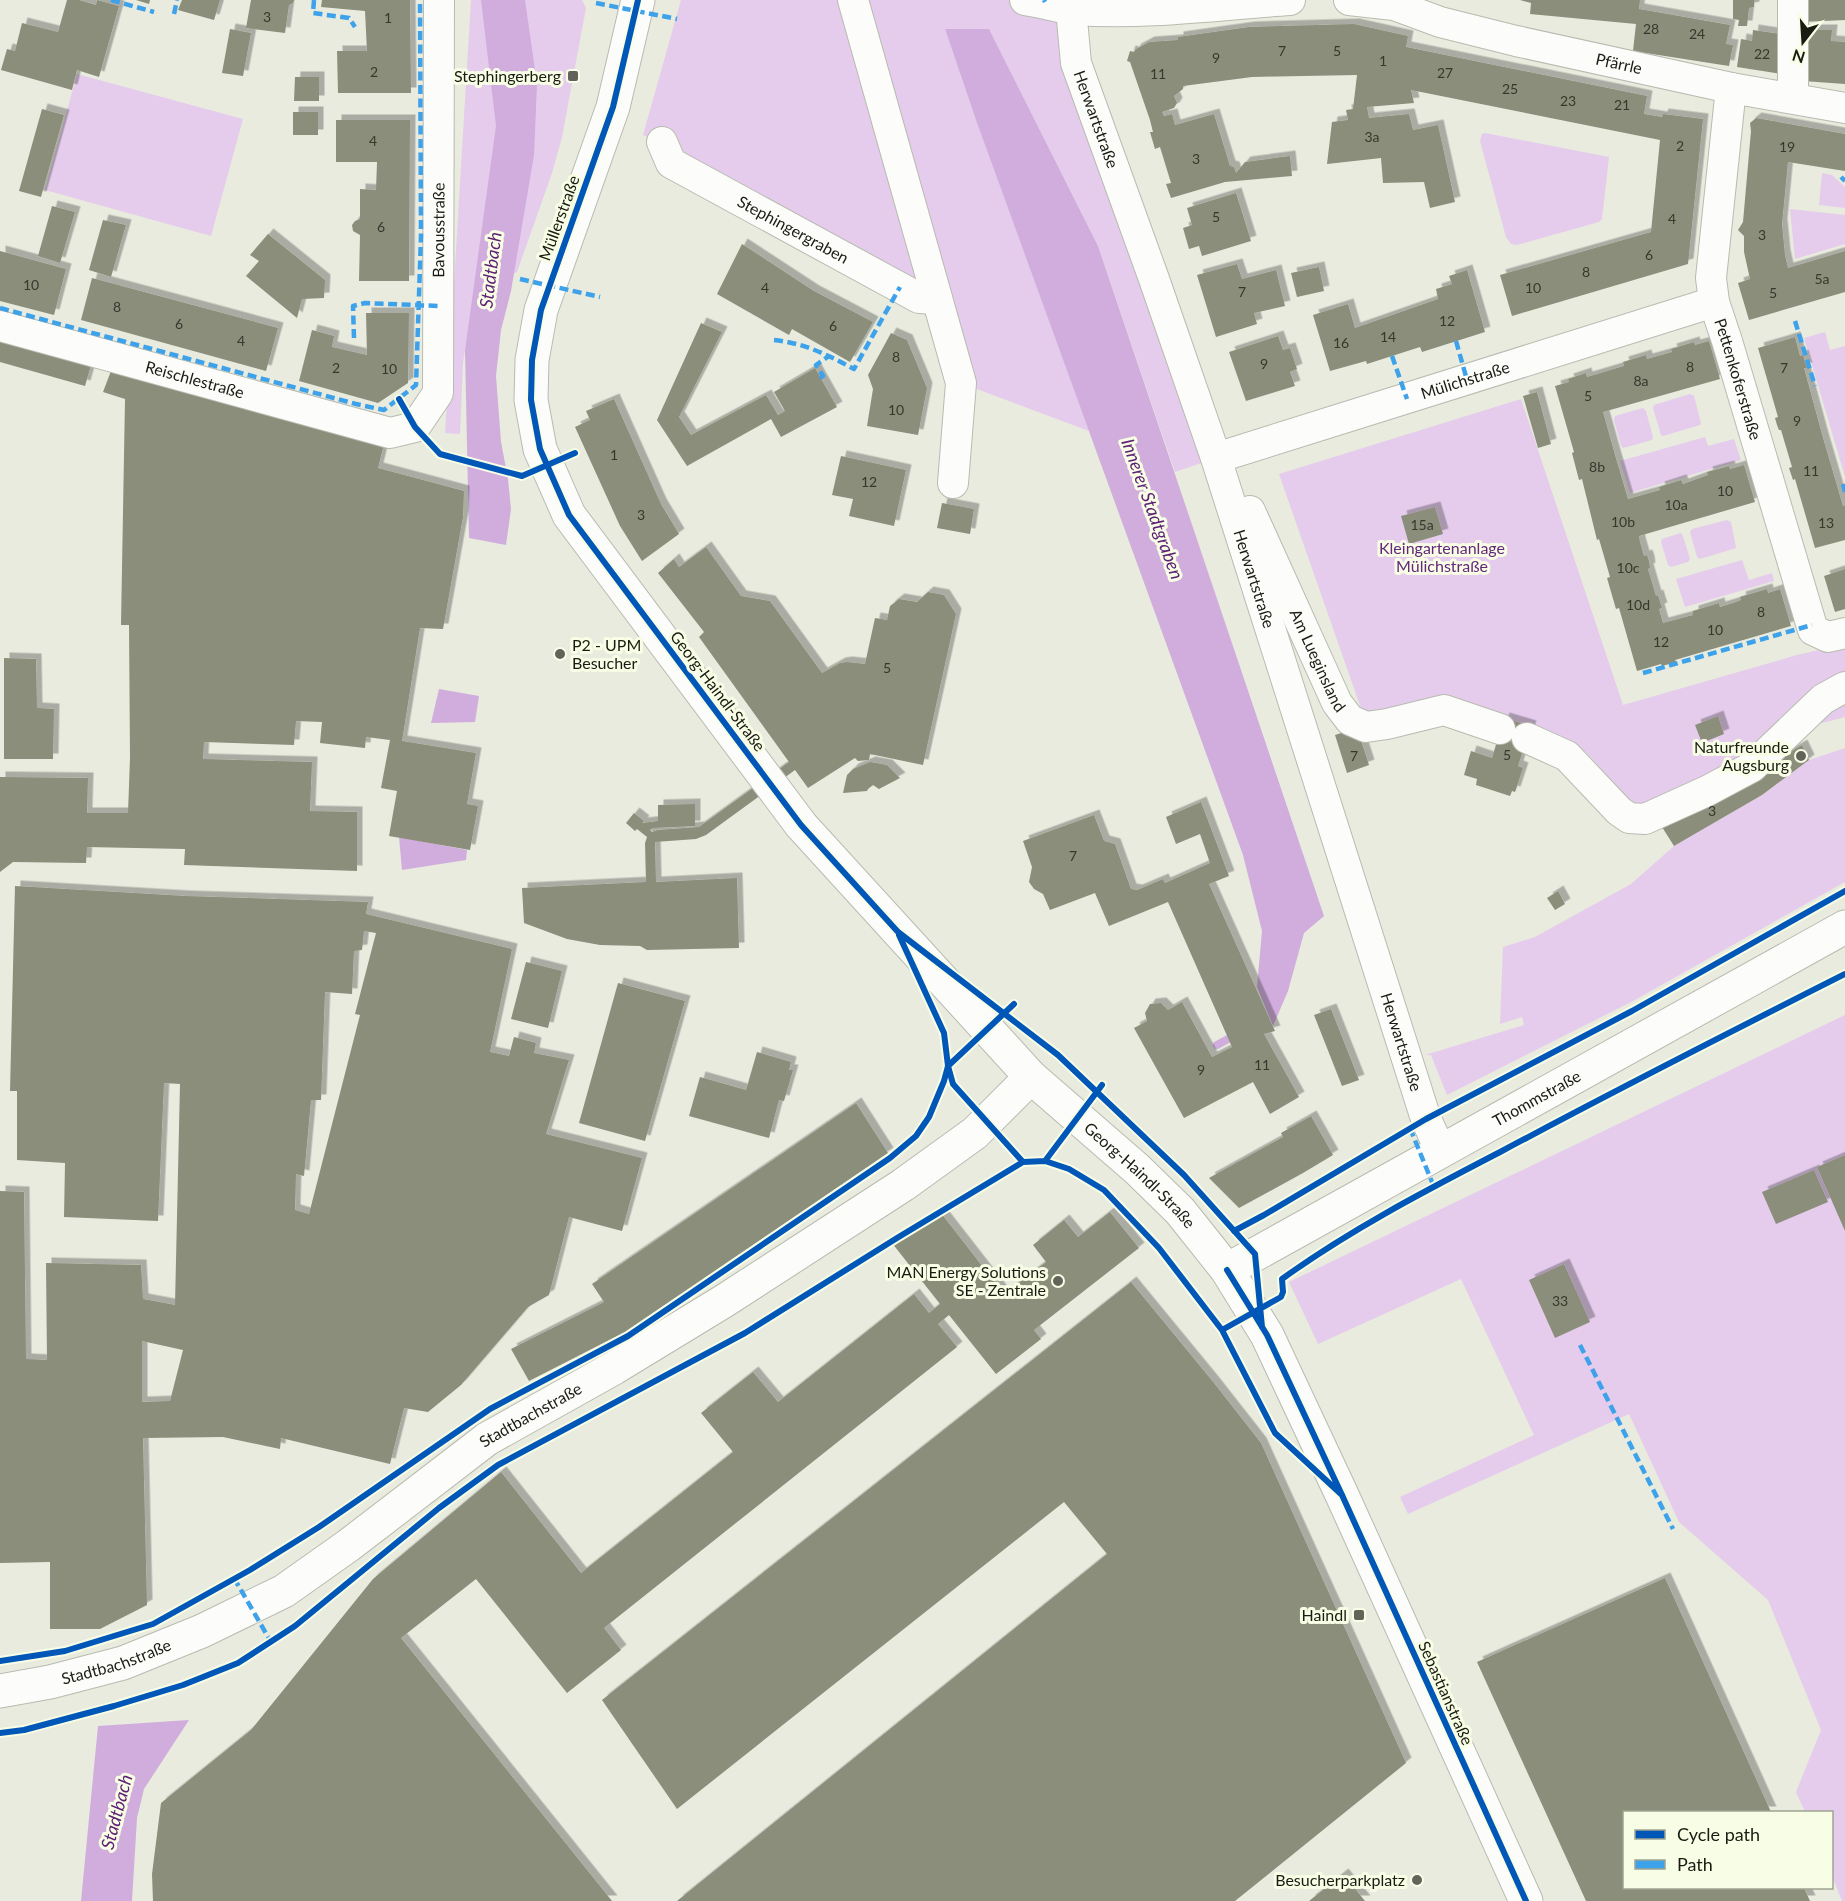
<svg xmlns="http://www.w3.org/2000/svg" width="1845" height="1901" font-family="Lato,sans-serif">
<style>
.green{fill:#e5ccec}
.water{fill:#d0addc}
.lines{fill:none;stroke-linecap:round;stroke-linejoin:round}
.stream{stroke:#d0addc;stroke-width:8}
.building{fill:#8a8e7a;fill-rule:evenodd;filter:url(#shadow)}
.street-casing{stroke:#b8bbb0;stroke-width:32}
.secondary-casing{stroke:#b8bbb0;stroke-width:35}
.street{stroke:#fcfcfa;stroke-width:30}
.secondary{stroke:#fcfcfa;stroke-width:33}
.quiet{stroke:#3da2ea;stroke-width:4.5;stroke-dasharray:9 4.5;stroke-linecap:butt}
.cycleway-casing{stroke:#f8fee5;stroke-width:10}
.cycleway{stroke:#0057b8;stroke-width:6}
.poi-dot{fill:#62645a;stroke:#f8fee5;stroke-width:2}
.labels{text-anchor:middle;stroke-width:6;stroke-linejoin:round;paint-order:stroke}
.number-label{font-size:14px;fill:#36382d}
.street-label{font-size:16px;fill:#1a1c13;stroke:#f8fee5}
.poi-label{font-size:16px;fill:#1a1c13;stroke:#f8fee5;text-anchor:end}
.park-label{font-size:16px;fill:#64277b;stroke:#f8fee5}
.water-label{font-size:18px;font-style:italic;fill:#5e2175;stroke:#f8fee5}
</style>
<defs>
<filter id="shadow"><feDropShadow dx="5.5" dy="-5.5" stdDeviation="0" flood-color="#0004"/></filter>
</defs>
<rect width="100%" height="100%" fill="#e8ebde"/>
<!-- green -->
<path class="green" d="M471 0H582L586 8 562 137 552 173 517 272 473 297 463 363 460 434 445 433Z
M681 0H1044L1071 9 1216 458 1175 472 1098 246 989 29H945L977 123 1089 431 961 383 937 299 662 142 643 135Z
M77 74 243 119 211 236 45 190Z
M1485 133 1609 157 1602 219 1599 222 1517 245 1511 244 1506 237 1480 141 1482 134Z
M1822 173 1832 175 1845 187V208L1819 205Z
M1790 209 1845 215V244L1795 259Z
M1825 332 1830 350 1845 346V477L1804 338Z
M1690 394 1694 396 1701 423 1700 425 1663 436 1661 435 1653 408 1654 405Z
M1521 399 1623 705 1797 655 1845 644V717L1761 739 1736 760 1638 811 1586 752 1538 729 1365 720 1279 474Z
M1643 408 1646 411 1653 437 1652 440 1623 448 1621 446 1614 420 1615 416Z
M1705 437 1708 446 1734 439 1741 460 1630 493 1620 461Z
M1727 520 1731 522 1736 548 1700 559 1697 557 1690 532 1692 529Z
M1681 533 1683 536 1690 559 1688 562 1671 567 1668 565 1661 542 1662 539Z
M1742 560 1749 580 1772 573 1774 581 1685 607 1676 579Z
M1845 748V882L1633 1001 1447 1095 1431 1055H1425L1524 1025 1522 1017 1500 1024 1503 947 1535 937 1631 884 1674 846 1762 795 1809 760Z
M1845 1015V1901H1842L1832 1876V1812H1805L1796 1792 1821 1730 1768 1600 1679 1522 1629 1414 1408 1514 1400 1497 1534 1435 1461 1279 1318 1344 1289 1282Z"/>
<!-- water -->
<path class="water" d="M481 0H525L537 84 534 155 511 291 501 330 496 376 501 442 508 479 511 509 506 545 469 538 465 350 496 126Z
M945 29H989L1098 246 1324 916 1304 933 1288 991 1273 1026 1257 987 1262 931 1243 855 977 123Z
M439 689 479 696 475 722 431 723Z
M399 837 467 850 466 860 402 870Z
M189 1720 144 1789 137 1818 132 1901H81L98 1726Z"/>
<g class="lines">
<!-- stream -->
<path class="stream" d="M1217 1045 1228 1039"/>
</g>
<!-- building -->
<path class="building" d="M67 0H79L96 5 97 0 119 6 99 77 77 70 72 90 1 70 7 49 15 51 22 23 58 32Z
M136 0H150L149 4Z
M182 0H220L214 20 178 10Z
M251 0H294L293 3 289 5 285 33 246 28Z
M322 0H410L411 93H338L337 51H367L365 11 321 7Z
M1520 0H1640L1639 9 1730 25 1726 44 1733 45 1729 66 1633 51 1636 24 1530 14 1531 3Z
M1733 0H1754V7L1749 8 1747 26H1738L1739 20 1733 19Z
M1802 0H1845V20L1802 22Z
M1354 24 1408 36 1406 47 1647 96 1644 114 1662 117 1663 114 1703 119 1688 264 1512 316 1500 275 1651 232 1660 140 1411 90 1414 103 1367 107 1369 118 1409 114 1413 130 1438 125 1455 202 1430 208 1424 182 1383 183 1381 158 1327 164 1332 122 1348 120 1346 110 1353 109 1357 75 1252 77 1183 86V89L1174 96 1177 103 1174 108 1162 112 1164 116 1172 114 1175 125 1214 114 1230 166 1234 167 1236 173 1245 162 1290 156 1292 176 1225 182 1171 198 1166 184 1171 183 1160 147 1155 149 1150 132H1153L1150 120 1130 62 1127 61 1130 51 1134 52 1136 49 1149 42 1178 40V37L1249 27Z
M230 29 251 33 243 76 222 73Z
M1753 30 1787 35 1781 74 1737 67 1741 39 1752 41Z
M1803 30H1832L1831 41 1845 42V84L1803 81Z
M295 77H319V101H294Z
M42 109 64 115 41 197 19 191Z
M293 112H318V135H293Z
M1756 118 1845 134V171L1788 162 1782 224 1785 255 1788 268 1845 251V292L1749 320 1738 283 1750 279 1744 252V236L1738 230 1743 222 1751 131 1750 123Z
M336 120H410L409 281H359L360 235 353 231 352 225 355 221 360 219V189L376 190 377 162H336Z
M1236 193 1251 241 1202 256 1199 246 1189 249 1183 228 1192 225 1187 208Z
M52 206 75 212 60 263 38 256Z
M103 220 126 225 111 277 89 270Z
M268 234 325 280 324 298 302 299 297 318 246 276 259 261 250 255Z
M742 244 814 291 873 322 850 362 792 329 789 335 717 294Z
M0 251 66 269 54 315 0 301Z
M1237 264 1242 279 1276 270 1285 306 1254 313 1257 324 1216 337 1197 275Z
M1319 267 1324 291 1297 297 1291 273Z
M1467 270 1485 332 1422 352 1420 347 1367 364 1366 361 1330 371 1313 315 1348 304 1355 328 1438 299 1436 289 1452 284 1449 276Z
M92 278 278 328 266 371 81 320Z
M366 313H409L408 383 378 403 299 381 312 330 334 336 332 347 367 355Z
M701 323 722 332 679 417 691 435 766 395 778 415 785 411 774 392 815 368 837 407 781 437 771 419 687 466 657 420Z
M891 333 907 340 927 388 918 435 867 426 873 389 868 375Z
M1278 336 1283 350 1290 348 1297 369 1290 372 1295 386 1246 401 1229 352Z
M1795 337 1800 356 1803 355 1805 362 1807 368H1804L1823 438 1843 506H1845V540L1815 548 1795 479 1793 480 1789 468 1792 467 1781 430H1779L1777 425 1775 418 1778 417 1758 348Z
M0 340 91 365 85 386 0 362Z
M1709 341 1720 379 1603 412 1615 455 1628 499 1660 490 1659 487 1681 480 1683 484 1708 475 1707 472 1729 466 1730 469 1744 465 1755 502 1639 536 1640 542 1644 556 1647 555 1649 561 1650 568 1648 569 1656 596 1658 595 1660 602 1662 608 1659 609 1663 623 1693 615V611L1719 603 1720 607 1733 603 1741 600 1740 597 1767 589 1768 593 1780 589 1791 626 1675 660 1676 662 1662 666 1661 664 1637 671 1619 608 1616 609 1607 578 1610 577 1599 539 1597 540 1582 479 1579 480 1572 453 1574 452 1555 386 1569 382 1568 379 1586 373 1587 377 1624 366 1623 362 1646 355 1647 359 1672 352 1671 349 1694 342 1695 345Z
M111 371 384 444 378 468 464 491 463 517 443 629 420 628 402 741 476 753 467 804 478 806 470 850 389 836 397 791 381 788 390 740 366 737 365 748 320 743 322 722 296 721 294 745 204 742 203 759 312 762 310 811 357 812V871L184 865 185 849 87 847 86 863 13 862 0 872V777L88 778 87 813H128L130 758 129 625H121L125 399 103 392Z
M1537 392 1551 444 1538 448 1523 396Z
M614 399 661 504 679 534 642 561 620 526 575 427 590 420 586 411Z
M841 456 906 470 894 526 849 516 853 499 832 495Z
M942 503 974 509 970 534 937 528Z
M1435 507 1443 534 1409 544 1401 516Z
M706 547 741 596 770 601 822 673 840 663 847 662 865 664 875 618 887 620 890 606 899 599 917 602 928 592 944 595 956 614 923 765 870 754 869 760 858 761 855 758 808 788 795 770 706 835 696 839 655 842 656 882 737 878 739 948 647 950 640 946 600 945 567 939 524 923 522 888 646 882 645 843 647 837 637 829 635 831 626 823 634 813 644 821 642 823 658 821V805L695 804V826L653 828 650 830 652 832 658 830 699 827 789 762 699 637 704 632 658 573 674 559 679 567Z
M1845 569V609L1835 612 1824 576Z
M4 658 36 659 37 708 54 709 53 759H4Z
M1718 716 1724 734 1702 743 1695 725Z
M1504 718 1531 726 1518 766 1523 768 1515 792 1512 791 1510 796 1476 785 1477 779 1464 775 1471 751 1492 758Z
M1357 728 1369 765 1347 773 1335 735Z
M1802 745 1809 760 1762 795 1674 846 1662 827Z
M870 762 887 765 900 778 879 789 873 785 868 789 867 791 843 793 847 775 853 769Z
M1201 802 1229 876 1209 884 1275 1031 1264 1034 1299 1097 1270 1114 1253 1082 1184 1118 1134 1028 1147 1021 1145 1013 1150 1004 1161 1003 1168 1010 1182 1002 1212 1057 1232 1047 1168 902 1109 926 1095 893 1050 910 1043 894 1034 889 1029 882 1032 867 1023 841 1094 815 1104 841 1115 844 1131 889 1137 890 1163 879 1165 883 1210 863 1200 834 1176 844 1166 817Z
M15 886 185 896 368 902 366 914 512 949 490 1052 509 1056 514 1037 536 1043 534 1053 569 1060 546 1134 642 1158 622 1231 569 1217 549 1295 528 1307 461 1385 428 1412 404 1408 390 1464 281 1438 280 1449 223 1437 143 1438 147 1605 100 1629H50V1562L0 1563V1191L24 1192 26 1359 47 1360 46 1263 141 1265 143 1299 175 1305 180 1084 164 1083 158 1221 64 1217 65 1163 17 1160V1091H10ZM364 931 376 933 355 1014 360 1015 309 1214 295 1210 296 1174 304 1176 311 1100H321L325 992 352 994 354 951 362 950ZM142 1341 183 1350 170 1401 142 1402Z
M1558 891 1565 904 1555 910 1547 898Z
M526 962 562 971 548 1028 511 1019Z
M618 983 685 1001 645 1141 579 1123Z
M1331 1009 1359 1080 1342 1086 1314 1015Z
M757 1052 791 1062 789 1070H793L784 1101 779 1100 769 1138 689 1116 700 1077 746 1090Z
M856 1103 888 1153 625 1332 529 1381 511 1349 604 1302 592 1284Z
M1311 1116 1333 1155 1303 1173 1239 1208 1209 1178 1283 1137 1281 1133Z
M1845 1155V1231L1817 1167Z
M1814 1170 1828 1202 1776 1224 1762 1192Z
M1110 1212 1139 1248 1034 1330 1041 1339 996 1374 949 1315 938 1324 957 1347 604 1628 621 1650 567 1693 476 1579 401 1638 612 1901H153L152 1874 161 1803 251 1730 373 1579 501 1472 581 1573 733 1452 701 1413 753 1372 778 1402 914 1294 929 1313 940 1304 892 1243 941 1213 1004 1294 1046 1262 1033 1245 1064 1220 1078 1237Z
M1564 1264 1590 1322 1555 1338 1529 1280Z
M1131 1282 1214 1383 1261 1443 1406 1763 1235 1901H677L1107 1554 1064 1502 677 1809 602 1700Z
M1665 1578 1771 1812H1624V1888H1804L1810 1901H1586L1477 1662Z
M1343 1874 1365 1901H1309Z"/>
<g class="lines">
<defs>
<g id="street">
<path d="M853 0 961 383 953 483"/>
<path d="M1025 0C1042 2 1058 8 1074 10 1146 15 1218 5 1290 0"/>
<path id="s1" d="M1349 0 1394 5 1440 22 1516 41 1731 88 1845 108"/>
<path d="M1793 0V98"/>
<path id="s2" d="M1071 9 1076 63 1154 279 1216 458 1426 1119 1440 1150"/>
<path id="s3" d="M1731 88 1711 278 1714 302 1727 341 1813 630 1828 637 1845 633"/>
<path id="s4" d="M662 142 671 163 919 298 937 299"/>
<path id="s5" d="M0 326 390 433 415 427 438 393 439 0"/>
<path id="s6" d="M1216 458 1714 302"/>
<path id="s7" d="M1250 511 1337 703 1350 720 1366 727 1387 724 1444 710 1500 729"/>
<path d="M1527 738 1567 756 1619 811 1629 818 1645 819 1707 791 1752 767 1823 699 1845 687"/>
</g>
<g id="secondary">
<path id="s8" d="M638 0 613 107 541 310 532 360 531 400 540 449 569 515 801 825 1031 1077 1137 1169 1180 1211 1227 1270 1267 1335 1342 1495 1526 1901"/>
<path id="s9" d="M1227 1270 1845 927"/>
<path id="s10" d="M0 1691 50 1682 123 1663 202 1631 284 1591 349 1545 487 1439 614 1368 724 1301 903 1185 975 1133 1031 1077"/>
</g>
</defs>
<!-- street casing -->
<use href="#street" class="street-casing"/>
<!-- secondary casing -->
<use href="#secondary" class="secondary-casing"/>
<!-- street -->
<use href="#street" class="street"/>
<!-- secondary -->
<use href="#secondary" class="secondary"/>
<!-- quiet -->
<path class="quiet" d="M111 0 154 12
M314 0 313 13 349 18 355 27
M1044 0 1045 2
M596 3 677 19
M174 14 177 0
M1841 177 1845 181
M520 279 600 297
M0 308 356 404 384 410 416 385 421 236 420 0
M1795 321 1815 386
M354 338 353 306 365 303 438 306
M774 340C804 343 828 355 854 369L900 287
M1456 341 1467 380
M1392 356 1407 399
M820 378 823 376 816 365 829 356
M1843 484 1845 492
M1643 673 1812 625
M1410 1128 1434 1187
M1580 1345 1673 1529
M234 1578 271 1642"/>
<defs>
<path id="cycleway" d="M638 0 613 107 541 310 532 360 531 400 540 449 569 515 801 825 898 932 1058 1055 1184 1175 1255 1254 1262 1327
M399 399 415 427 440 454 522 476 575 453
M899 935 944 1033 948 1066 953 1084 1023 1162
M1045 1161 1102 1085
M1234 1231 1264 1215 1426 1119 1632 1011 1845 891
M1227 1270 1267 1335 1342 1495 1526 1901
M1222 1330 1281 1297 1283 1292 1282 1279C1351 1229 1427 1190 1502 1151 1616 1090 1730 1032 1845 974
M0 1661 65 1651 153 1624 250 1570 319 1527 490 1409 628 1336 890 1158 916 1136 929 1117 944 1081 948 1066 1014 1004
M0 1733 24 1730 114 1706 183 1685 238 1663 295 1626 439 1508 498 1465 745 1333 897 1238 1023 1162 1045 1161 1069 1169 1104 1190 1159 1248 1222 1330 1275 1433 1342 1495"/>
</defs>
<!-- cycleway casing -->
<use href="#cycleway" class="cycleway-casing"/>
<!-- cycleway -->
<use href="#cycleway" class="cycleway"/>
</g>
<!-- markers -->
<g class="poi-dot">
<rect x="567" y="70" width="12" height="12" rx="3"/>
<circle cx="560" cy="654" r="6"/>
<circle cx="1801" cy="756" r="6"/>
<circle cx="1058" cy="1281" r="6"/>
<rect x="1353" y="1609" width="12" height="12" rx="3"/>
<circle cx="1417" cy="1880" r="6"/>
</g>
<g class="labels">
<!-- number labels -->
<g class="number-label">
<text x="267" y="22">3</text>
<text x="388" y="23">1</text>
<text x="1651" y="34">28</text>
<text x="1697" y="39">24</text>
<text x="1282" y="56">7</text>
<text x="1337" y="56">5</text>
<text x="1762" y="59">22</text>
<text x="1216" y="63">9</text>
<text x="1383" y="66">1</text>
<text x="374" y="77">2</text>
<text x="1445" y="78">27</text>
<text x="1158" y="79">11</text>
<text x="1510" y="94">25</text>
<text x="1568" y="106">23</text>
<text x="1622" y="110">21</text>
<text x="1372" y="142">3a</text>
<text x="373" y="146">4</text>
<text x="1680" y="151">2</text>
<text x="1787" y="152">19</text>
<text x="1196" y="164">3</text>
<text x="1216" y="222">5</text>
<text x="1672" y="224">4</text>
<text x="381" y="232">6</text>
<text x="1762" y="240">3</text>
<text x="1649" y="260">6</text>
<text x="1586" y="277">8</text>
<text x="1822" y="284">5a</text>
<text x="31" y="290">10</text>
<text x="765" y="293">4</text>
<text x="1533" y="293">10</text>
<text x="1242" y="297">7</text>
<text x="1773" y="298">5</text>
<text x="117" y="312">8</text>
<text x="1447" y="326">12</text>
<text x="179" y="329">6</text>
<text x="833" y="331">6</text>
<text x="1388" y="342">14</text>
<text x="241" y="346">4</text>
<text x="1341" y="348">16</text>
<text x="896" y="362">8</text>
<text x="1264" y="369">9</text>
<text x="1690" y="372">8</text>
<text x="336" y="373">2</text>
<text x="1784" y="373">7</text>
<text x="389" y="374">10</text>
<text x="1641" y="386">8a</text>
<text x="1588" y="401">5</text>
<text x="896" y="415">10</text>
<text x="1797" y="426">9</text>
<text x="614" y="460">1</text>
<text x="1597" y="472">8b</text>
<text x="1811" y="476">11</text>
<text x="869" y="487">12</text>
<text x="1725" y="496">10</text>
<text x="1676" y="510">10a</text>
<text x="641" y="520">3</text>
<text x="1623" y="527">10b</text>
<text x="1826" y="528">13</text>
<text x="1422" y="530">15a</text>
<text x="1628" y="573">10c</text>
<text x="1638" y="610">10d</text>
<text x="1761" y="617">8</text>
<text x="1715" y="635">10</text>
<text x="1661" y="647">12</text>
<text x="887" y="673">5</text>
<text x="1507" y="760">5</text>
<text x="1354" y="761">7</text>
<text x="1712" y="816">3</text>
<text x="1073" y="861">7</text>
<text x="1262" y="1070">11</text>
<text x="1201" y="1075">9</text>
<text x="1560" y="1306">33</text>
</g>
<!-- street labels -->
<g class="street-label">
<text dy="6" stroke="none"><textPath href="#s1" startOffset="278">Pfärrle</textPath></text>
<text dy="6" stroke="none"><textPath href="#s2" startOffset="114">Herwartstraße</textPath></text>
<text transform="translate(559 218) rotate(-70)" y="6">Müllerstraße</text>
<text dy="6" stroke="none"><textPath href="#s4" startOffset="162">Stephingergraben</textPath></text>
<text dy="6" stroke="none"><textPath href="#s5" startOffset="634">Bavousstraße</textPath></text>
<text dy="6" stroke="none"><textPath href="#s5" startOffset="202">Reischlestraße</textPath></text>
<text dy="6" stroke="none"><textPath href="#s3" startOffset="296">Pettenkoferstraße</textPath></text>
<text dy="6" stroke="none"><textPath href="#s6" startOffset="261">Mülichstraße</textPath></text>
<text dy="6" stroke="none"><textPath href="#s2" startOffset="600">Herwartstraße</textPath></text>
<text dy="6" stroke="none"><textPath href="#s7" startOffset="164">Am Lueginsland</textPath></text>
<text transform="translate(718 691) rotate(53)" y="6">Georg-Haindl-Straße</text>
<text dy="6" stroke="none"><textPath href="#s2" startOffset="1086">Herwartstraße</textPath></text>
<text dy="6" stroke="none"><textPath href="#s9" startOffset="354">Thommstraße</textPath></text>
<text dy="6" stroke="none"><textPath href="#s8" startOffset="1413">Georg-Haindl-Straße</textPath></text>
<text dy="6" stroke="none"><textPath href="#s10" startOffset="606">Stadtbachstraße</textPath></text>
<text dy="6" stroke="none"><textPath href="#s10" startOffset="120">Stadtbachstraße</textPath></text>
<text transform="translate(1446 1693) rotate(66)" y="6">Sebastianstraße</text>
</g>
<!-- poi labels -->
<g class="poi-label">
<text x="561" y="82">Stephingerberg</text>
<text x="572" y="651" text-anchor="start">P2 - UPM<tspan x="572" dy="18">Besucher</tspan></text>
<text x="1789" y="753">Naturfreunde<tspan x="1789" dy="18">Augsburg</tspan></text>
<text x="1046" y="1278">MAN Energy Solutions<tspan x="1046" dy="18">SE - Zentrale</tspan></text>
<text x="1347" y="1621">Haindl</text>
<text x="1405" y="1886">Besucherparkplatz</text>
</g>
<!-- park labels -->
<g class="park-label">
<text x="1442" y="554">Kleingartenanlage<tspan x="1442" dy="18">Mülichstraße</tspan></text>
</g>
<!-- water labels -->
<g class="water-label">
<text transform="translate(491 270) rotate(-83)" y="6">Stadtbach</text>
<text transform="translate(1152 509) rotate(70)" y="6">Innerer Stadtgraben</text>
<text transform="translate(117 1812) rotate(-75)" y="6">Stadtbach</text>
</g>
</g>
<!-- legend -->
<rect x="1623" y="1811" width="210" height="78" fill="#f8fee5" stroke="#9fa491" stroke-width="1.5"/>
<rect x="1635" y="1830" width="30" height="9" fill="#0057b8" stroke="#9fa491" stroke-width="1.5"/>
<text x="1677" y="1841" font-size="18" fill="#1a1c13">Cycle path</text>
<rect x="1635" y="1860" width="30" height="9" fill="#3da2ea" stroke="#9fa491" stroke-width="1.5"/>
<text x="1677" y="1871" font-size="18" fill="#1a1c13">Path</text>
<!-- north arrow -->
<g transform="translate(1803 42) rotate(197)" stroke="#f8fee5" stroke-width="4.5" paint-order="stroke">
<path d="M0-4.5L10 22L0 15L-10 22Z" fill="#1a1c13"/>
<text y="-9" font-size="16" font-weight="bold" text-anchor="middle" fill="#1a1c13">N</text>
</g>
</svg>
